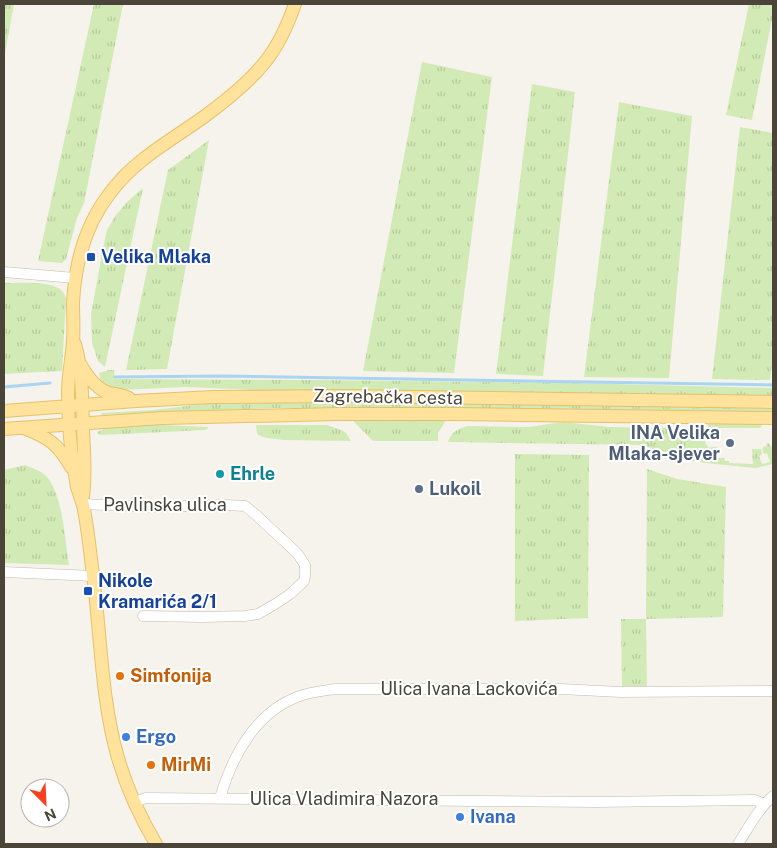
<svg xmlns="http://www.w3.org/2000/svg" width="777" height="848" font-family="'Public Sans',sans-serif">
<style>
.grass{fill:url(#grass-tufts)}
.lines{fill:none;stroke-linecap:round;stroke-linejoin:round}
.stream{stroke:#a9d4f2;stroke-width:3}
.minor-casing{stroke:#c2bbae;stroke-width:11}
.major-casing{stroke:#e6c16a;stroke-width:14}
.minor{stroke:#fff;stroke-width:10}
.major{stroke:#ffe39c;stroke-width:12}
.transit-dot{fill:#1a4fb4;stroke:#fff;stroke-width:2}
.service-dot{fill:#5c6f8a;stroke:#fff;stroke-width:2}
.culture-dot{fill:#0f9aa8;stroke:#fff;stroke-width:2}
.food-dot{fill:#e8710a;stroke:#fff;stroke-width:2}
.shop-dot{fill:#3f7fe0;stroke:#fff;stroke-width:2}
.labels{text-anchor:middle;stroke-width:4;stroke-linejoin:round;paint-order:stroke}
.transit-label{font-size:18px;font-weight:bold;fill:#164399;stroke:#fff;text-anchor:start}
.street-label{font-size:18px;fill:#4b4439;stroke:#fff}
.service-label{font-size:18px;font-weight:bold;fill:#4e5e75;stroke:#fff;text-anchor:end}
.culture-label{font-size:18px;font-weight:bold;fill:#0d838f;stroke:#fff;text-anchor:start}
.food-label{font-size:18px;font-weight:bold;fill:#c56008;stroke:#fff;text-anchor:start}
.shop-label{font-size:18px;font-weight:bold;fill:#366cbe;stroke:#fff;text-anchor:start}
</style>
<defs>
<pattern id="grass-tufts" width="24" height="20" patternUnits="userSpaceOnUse" patternTransform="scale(1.25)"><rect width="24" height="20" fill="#d2eab5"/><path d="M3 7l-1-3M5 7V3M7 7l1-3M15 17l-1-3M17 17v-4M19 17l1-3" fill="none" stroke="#b6ca9c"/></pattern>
</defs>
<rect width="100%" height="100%" fill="#f6f3ec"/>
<!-- grass -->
<path class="grass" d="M4 4H14L4 59Z
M94 4H123L84 203 77 218 66 259 62 263 38 261Z
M749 4H773V14L752 120 726 115Z
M422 62 492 77 454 373 363 371Z
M532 84 575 92 543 376 496 374Z
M619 102 692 116 669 378 584 377Z
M740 127 773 133V355L770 380 712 379Z
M209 140 167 369 126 370 168 170Z
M143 188 105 367 98 361 92 343 91 314 104 243 107 230 116 215 127 202Z
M4 283C17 283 55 280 63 292 65 294 65 297 66 299L62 371 4 374Z
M109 370H114L115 379 319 380 569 383 773 388V397L259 390 185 387 121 390 116 389 101 383 99 373Z
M318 401 592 404 773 409V412L275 408 187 411 102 415 101 413 153 410 205 404Z
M355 419 444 421 445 422 438 433V441H373L354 422Z
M563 422 610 427 691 428 694 430 706 442 705 443 708 446 707 448 709 447 711 448 712 447H717V458H724L725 461H729V463L753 464 752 449H761L762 454 759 456 762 464 770 462 767 453 764 454 762 448 765 446 767 448 766 446 768 443 773 448V464L756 468 715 464 692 461 642 445 448 442C451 432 459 428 468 426L528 427Z
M709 423 759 424 762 426 760 428H709L707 426Z
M136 425H163L208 427V428L205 430 101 435 98 434 97 432 110 427Z
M256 425H327L341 430 346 433 351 441 284 440 267 438 258 435 257 433Z
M515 454 589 455 588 618 515 621Z
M25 465C32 468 40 470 46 476 63 494 65 541 69 565L4 563V470Z
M647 469 677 479 726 487 723 617 646 619 647 686H622L621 619H646Z"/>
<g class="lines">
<!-- stream -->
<path class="stream" d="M115 377 223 376 773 385
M4 387 50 383"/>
<defs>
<path id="minor" d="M4 272 75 278
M82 504 151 507 225 505 245 506 255 514 297 553 305 565V576L304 581 300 585 290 594 277 603 258 614 245 616 202 617 143 616
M4 572 93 576
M220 798C232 757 255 713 297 697 309 692 322 691 335 689H561L620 692 773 691
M134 802 146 798 595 802 755 800 764 804
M738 844C749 827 758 809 773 796"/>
<path id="major" d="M75 344C83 371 82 402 83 430 84 452 86 474 83 496
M80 364C87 376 96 389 109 393 116 394 123 395 129 398
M4 411 136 401 213 397 345 396 773 402
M24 428C49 438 58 444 71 467
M4 429 162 418 338 414H456L773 418
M156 844C140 817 127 789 118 758 101 699 101 636 93 575 90 552 88 528 83 505 81 499 79 493 77 487 71 456 68 424 68 393 68 375 72 358 73 341 74 329 73 316 73 303 75 263 85 225 110 193 135 159 172 140 205 116 224 102 250 81 265 62 279 45 288 24 295 4"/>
</defs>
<!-- minor casing -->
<use href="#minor" class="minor-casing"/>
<!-- major casing -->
<use href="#major" class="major-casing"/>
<!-- minor -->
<use href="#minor" class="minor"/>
<!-- major -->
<use href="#major" class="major"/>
</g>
<!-- markers -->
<g class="transit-dot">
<rect x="86" y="252" width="10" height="10" rx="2.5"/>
<rect x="83" y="586" width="10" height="10" rx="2.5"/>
</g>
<g class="service-dot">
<circle cx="730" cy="443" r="5"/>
<circle cx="419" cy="489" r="5"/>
</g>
<circle class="culture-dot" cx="220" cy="474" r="5"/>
<g class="food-dot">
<circle cx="120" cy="676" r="5"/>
<circle cx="151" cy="765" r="5"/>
</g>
<g class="shop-dot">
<circle cx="126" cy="737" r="5"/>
<circle cx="460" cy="817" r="5"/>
</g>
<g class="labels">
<!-- transit labels -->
<g class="transit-label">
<text x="101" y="263">Velika Mlaka</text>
<text x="98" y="587">Nikole<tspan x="98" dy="21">Kramarića 2/1</tspan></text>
</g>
<!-- street labels -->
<g class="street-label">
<text transform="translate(388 397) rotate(1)" y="6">Zagrebačka cesta</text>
<text x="165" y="511">Pavlinska ulica</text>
<text x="469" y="695">Ulica Ivana Lackovića</text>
<text x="344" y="805">Ulica Vladimira Nazora</text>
</g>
<!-- service labels -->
<g class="service-label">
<text x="720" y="439">INA Velika<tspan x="720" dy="21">Mlaka-sjever</tspan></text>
<text x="429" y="495" text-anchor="start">Lukoil</text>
</g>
<!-- culture labels -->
<g class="culture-label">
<text x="230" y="480">Ehrle</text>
</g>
<!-- food labels -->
<g class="food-label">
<text x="130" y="682">Simfonija</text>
<text x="161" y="771">MirMi</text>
</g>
<!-- shop labels -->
<g class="shop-label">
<text x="136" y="743">Ergo</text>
<text x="470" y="823">Ivana</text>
</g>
</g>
<!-- border -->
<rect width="777" height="848" fill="none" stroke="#4b4439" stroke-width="10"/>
<!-- north arrow -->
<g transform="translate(45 803) rotate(156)"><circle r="24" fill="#ffffff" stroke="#b7b4b0"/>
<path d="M0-4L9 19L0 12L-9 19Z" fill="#fc3f1d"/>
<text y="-8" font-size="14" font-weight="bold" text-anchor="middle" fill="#4b4439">N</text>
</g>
</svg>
